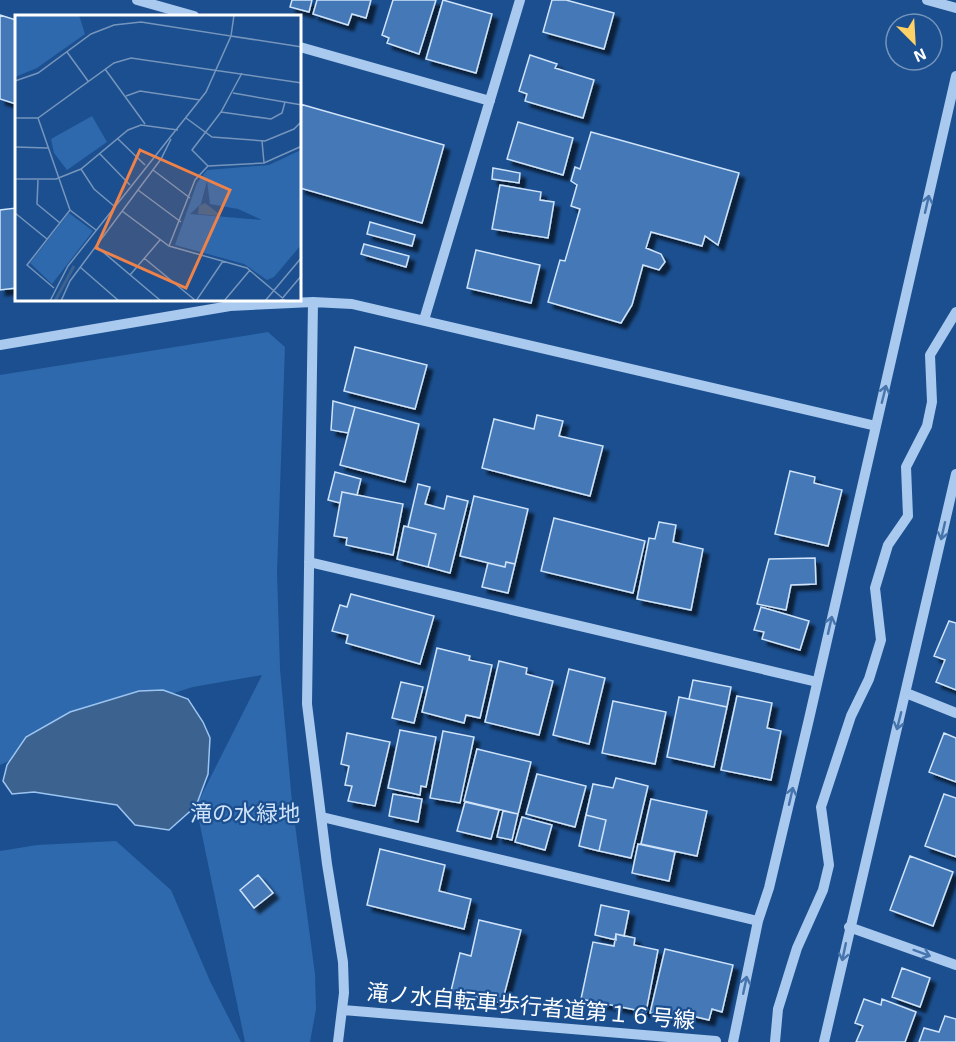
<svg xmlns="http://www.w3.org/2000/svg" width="956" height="1042" font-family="'Exo 2','Noto Sans JP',sans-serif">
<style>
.green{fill:#2e69ad}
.water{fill:#3c6290;stroke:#9cc4f0;stroke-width:1.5}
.building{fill:#4478b7;stroke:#cfe3fa;stroke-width:1.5;filter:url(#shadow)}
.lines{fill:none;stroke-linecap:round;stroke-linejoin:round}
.minor{stroke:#a9c9ee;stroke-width:10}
.oneway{stroke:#4674ac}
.labels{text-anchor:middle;stroke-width:4.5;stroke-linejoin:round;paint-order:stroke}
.park-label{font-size:22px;fill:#cfe3fa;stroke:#1b4f8f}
.street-label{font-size:22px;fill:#fff;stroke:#1b4f8f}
.inset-river{fill:none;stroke:#3c6290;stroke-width:3}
.inset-road{fill:none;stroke:#7695bc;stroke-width:1.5}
.view{fill:#ee8249;fill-opacity:0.15;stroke:#ee8249;stroke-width:3}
.inset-edge{fill:none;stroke:#fff;stroke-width:3}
</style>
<defs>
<filter id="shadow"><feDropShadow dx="5.5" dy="5.5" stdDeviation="1.5" flood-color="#0009"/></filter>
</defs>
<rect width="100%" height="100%" fill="#1b4f8f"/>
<!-- green -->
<path class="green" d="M268 332 285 347 277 572 280 669 292 802 315 974 316 1009 310 1042H245L196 806 262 675 193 687 133 706 0 765V375Z
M116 841 171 890 210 981 241 1042H0V851L37 845Z"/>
<!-- water -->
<path class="water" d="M163 690 188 699 203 722 210 738 208 774 196 806 169 830 135 825 117 805 34 792 12 794 3 781 7 765 26 737 70 712 139 691Z"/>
<!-- building -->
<path class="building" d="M292 0H312L309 12 290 7Z
M317 0H371L366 18 352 14 348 25 313 14Z
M393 0H436L419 54 387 43 389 38 382 35Z
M443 0 492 14 476 73 426 59Z
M552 0H566L614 13 604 49 543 32Z
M0 15 16 20V104L0 99Z
M530 55 557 64 555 68 594 80 583 118 525 101 527 94 519 91Z
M300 104 444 145 422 223 300 188Z
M518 122 573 138 563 175 507 159Z
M591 132 739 173 718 245 705 236 702 246 651 232 646 248 661 254 665 262 659 270 643 265 632 305 621 323 548 302 560 260 565 261 580 209 571 206 577 185 571 181 575 167 580 169Z
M493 168 520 173 519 183 492 179Z
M500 185 541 192 540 200 554 202 548 238 492 229Z
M16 208V288L0 290V210Z
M370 222 415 235 412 246 367 234Z
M364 244 409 256 406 267 361 254Z
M476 250 540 265 531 303 467 288Z
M355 347 427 365 415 409 344 391Z
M333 401 355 407 348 433 331 430Z
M355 407 419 424 405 482 340 465Z
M537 415 563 421 559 436 603 446 590 496 482 468 494 419 534 429Z
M790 471 815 477 814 483 842 490 828 546 775 534Z
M335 472 361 479 357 495 342 492 340 503 328 500Z
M418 484 430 487 425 504 444 509 447 496 468 501 450 573 428 567 436 534 408 527Z
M342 492 403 504 393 555 346 545 347 538 334 536Z
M474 496 528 509 515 564 506 562 505 567 460 556Z
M554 518 645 541 633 593 541 571Z
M659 522 676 525 673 542 703 549 691 610 637 599 649 538 655 539Z
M404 526 436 534 428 567 397 559Z
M815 558 816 584 791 585 786 610 757 604 769 559Z
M506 562 515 564 508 593 482 587 488 563 505 567Z
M351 594 434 616 420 664 346 643 348 635 332 631 340 605 347 607Z
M761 607 809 621 800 650 762 639 764 632 754 630Z
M949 621 956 623V690L936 682 945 660 934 656Z
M437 648 470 656 469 660 492 665 480 718 466 715 464 723 422 712Z
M499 661 527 668 526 674 553 681 539 735 485 722Z
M569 669 605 678 589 744 553 735Z
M693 680 731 687 727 707 689 699Z
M401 682 423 687 414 723 392 718Z
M737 696 772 703 767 728 781 731 771 780 721 770Z
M679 697 727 707 714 767 667 757Z
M613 701 666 712 655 764 602 753Z
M400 730 436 737 426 787 421 786 420 795 388 788Z
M443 731 474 737 460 803 430 798Z
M347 733 390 742 375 806 348 801 352 786 345 785 349 766 341 764Z
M944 733 956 738V782L929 772Z
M477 749 531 762 518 814 464 801Z
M537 774 586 786 575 827 526 814Z
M616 778 648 786 631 858 599 851 606 820 586 815 593 784 613 788Z
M393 794 422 799 418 822 389 816Z
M944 794 956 798V857L925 846Z
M651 799 707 811 697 856 641 844Z
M465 802 499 810 491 839 457 831Z
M503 811 518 814 512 840 497 837Z
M586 815 606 820 599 851 579 846Z
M522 817 552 825 545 850 515 842Z
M638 844 675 852 669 881 632 873Z
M380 849 445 865 439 891 471 899 464 929 367 905Z
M910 856 953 872 933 926 890 910Z
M258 875 273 893 254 908 240 890Z
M601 905 629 911 624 936 616 934V940L595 935Z
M479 920 521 930 502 1003 451 991 460 953 471 956Z
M616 934 635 938 634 945 658 950 646 1012 581 999 593 942 614 946Z
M665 949 733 965 722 1012 712 1009 709 1020 688 1015 687 1021 650 1013Z
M902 968 930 978 920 1007 892 997Z
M864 999 881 1005 882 999 916 1012 905 1042H856L863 1026 855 1023Z
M945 1016 956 1019V1042H919L924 1028 939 1032Z"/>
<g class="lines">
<!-- minor -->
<path class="minor" d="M137 0 194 16
M927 0 956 8
M300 47 490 101
M313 302 307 704 327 864 343 962 344 993 338 1042
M424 320 520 0
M0 345 230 306 313 302 352 304 876 426
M309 562 817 682
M906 693 956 713
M322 817 758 921
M849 927 956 965
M343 1010 716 1041
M733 1042 758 921 769 888 809 719 956 76
M775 1042 778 1009 797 948 823 890 829 865 821 807 851 716 869 679 881 640 875 588 888 545 908 516 906 467 927 426 932 402 930 355 956 312
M824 1042 956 474"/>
</g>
<!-- one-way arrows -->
<defs><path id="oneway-shaft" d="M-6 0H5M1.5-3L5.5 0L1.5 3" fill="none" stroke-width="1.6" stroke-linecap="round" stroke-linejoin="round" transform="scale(1.5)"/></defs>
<g class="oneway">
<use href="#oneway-shaft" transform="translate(927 204) rotate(-77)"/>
<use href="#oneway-shaft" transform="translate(884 394) rotate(-76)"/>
<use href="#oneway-shaft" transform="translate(943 531) rotate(103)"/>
<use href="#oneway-shaft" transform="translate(830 625) rotate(-77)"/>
<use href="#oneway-shaft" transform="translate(899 721) rotate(104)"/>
<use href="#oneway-shaft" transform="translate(791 796) rotate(-77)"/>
<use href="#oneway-shaft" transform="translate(844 952) rotate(102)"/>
<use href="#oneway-shaft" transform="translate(922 953) rotate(20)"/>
<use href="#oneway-shaft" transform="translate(745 985) rotate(-78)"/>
</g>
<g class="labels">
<!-- park labels -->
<g class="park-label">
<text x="245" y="821">滝の水緑地</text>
</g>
<!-- street labels -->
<g class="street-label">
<text transform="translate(531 1006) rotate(5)" y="8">滝ノ水自転車歩行者道第１６号線</text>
</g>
</g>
<!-- overview -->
<g transform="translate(15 15)">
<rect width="286" height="286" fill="#1b4f8f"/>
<path d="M0 0H64L70 19 22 53 0 62ZM77 101 92 127 52 155 39 138 36 124ZM286 135V230L259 262 252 265 229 249 160 230 182 168 192 155 254 150ZM192 166 195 189 223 194 247 205 175 199 186 189ZM54 198 78 216 37 269 15 248Z" fill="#2e69ad" fill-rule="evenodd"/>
<path d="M190 188 203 198V201L183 199 184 191Z" fill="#3c6290"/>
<path class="inset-river" d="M40 286 59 251"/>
<path class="inset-road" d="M219 0 216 21 287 32M52 37 73 66M90 54 130 109M0 66 23 58 76 19 99 10 126 7 216 21 191 77 53 251 35 286M218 78 287 90M111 81 125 76 185 85M206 97 256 104 267 98 270 87M0 103H23L99 48 116 43 287 68M23 103 55 195 81 215M171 103 197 122 250 126 279 114 287 106M103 124 130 150M247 126 249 148M0 132 33 133M85 139 115 170M193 151 177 135 206 97 227 58M66 154 79 174 99 191M138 155 175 183M0 164H41L66 154 113 115 126 110 163 115M23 165 22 189 45 208M123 175 166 207M107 196 154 231 232 253 271 286M0 198 32 224M81 231 146 286M154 231 180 165 193 151 249 148 287 131M129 243 181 286 208 246M65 252 104 286M115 260 145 225M39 273 12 250 55 195M46 286 55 266 146 144 156 124M209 286 235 255M250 286 287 242M265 286 287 260"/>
<path class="view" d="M125 135 215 175 171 273 81 233Z"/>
<rect width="286" height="286" class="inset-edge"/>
</g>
<!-- north arrow -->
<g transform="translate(914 42) rotate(156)"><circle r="28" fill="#1b4f8f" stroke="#7695bc" stroke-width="1.5"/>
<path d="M0-4.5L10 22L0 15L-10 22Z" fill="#ffd166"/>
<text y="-9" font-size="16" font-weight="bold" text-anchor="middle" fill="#ffffff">N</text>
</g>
</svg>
